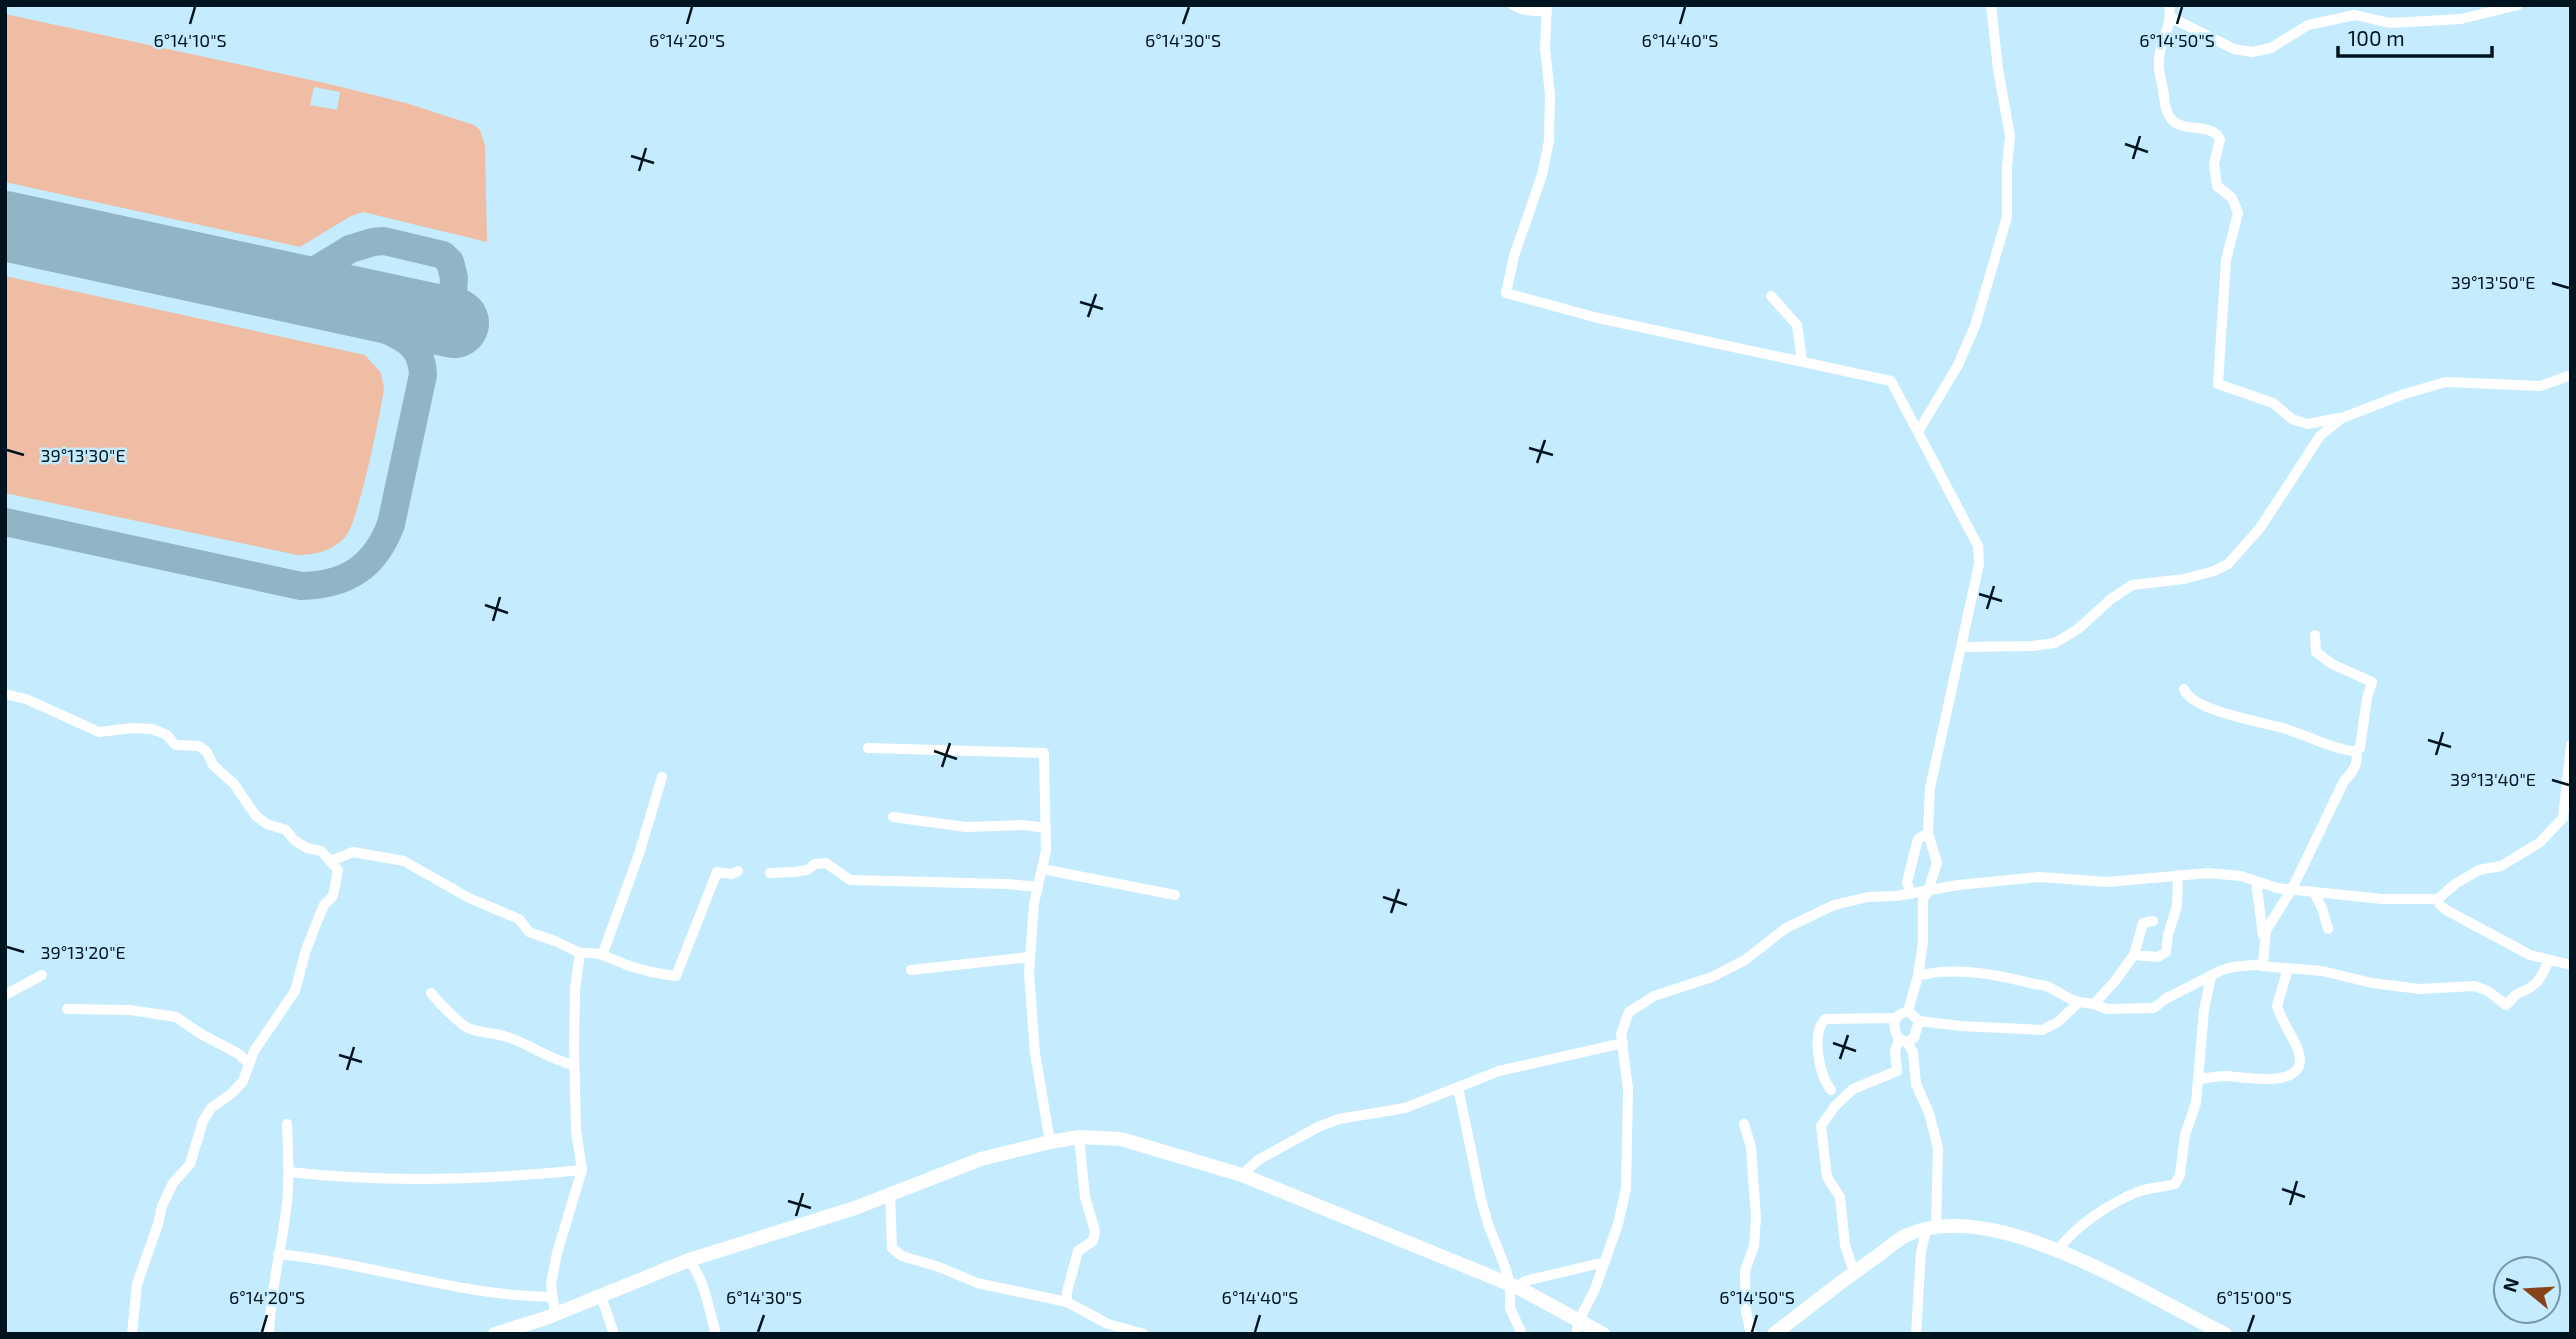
<svg xmlns="http://www.w3.org/2000/svg" width="2576" height="1339" font-family="'Exo 2',sans-serif">
<style>
.green{fill:#efbda3;fill-rule:evenodd}
.lines{fill:none;stroke-linecap:round;stroke-linejoin:round}
.taxiway{stroke:#92b5c6;stroke-width:28}
.runway{stroke:#92b5c6;stroke-width:70}
.street{stroke:#fff;stroke-width:10}
.secondary{stroke:#fff;stroke-width:14}
.ticks{fill:none;stroke:#00141f;stroke-width:2.5}
.ticks-label{font-size:18px;text-anchor:middle;fill:#00141f;stroke:#c4ebfe;stroke-width:5;stroke-linejoin:round;paint-order:stroke}
</style>
<rect width="100%" height="100%" fill="#c4ebfe"/>
<!-- green -->
<path class="green" d="M5 14 325 83 406 103 474 125 480 130 485 145 487 242 363 212 351 216 300 247 5 182ZM314 87 340 92 337 110 310 105Z
M5 276 365 355 381 373 384 388C381 412 359 519 346 536 334 551 315 555 297 555L5 493Z"/>
<g class="lines">
<!-- taxiway -->
<path class="taxiway" d="M271 283 301 279 350 249 373 242 384 241 443 255 450 262 454 278 453 293 443 313 428 327 389 331 378 326 356 306 344 299
M5 522 301 586C347 585 375 567 391 524L423 375C422 350 411 341 389 331"/>
<!-- runway -->
<path class="runway" d="M5 226 454 323"/>
<!-- street -->
<path class="street" d="M1513 5 1524 10 1547 12
M1547 5 1545 48 1550 95 1549 141 1542 175 1514 256 1506 293 1598 318 1891 381 1978 546 1979 564 1961 647
M2169 5C2172 23 2164 35 2160 52 2157 66 2160 76 2163 89 2165 100 2164 111 2172 120 2185 133 2210 122 2220 139L2214 164 2217 186 2232 198 2238 213 2226 260 2218 384 2273 403 2292 419 2298 421 2308 424 2339 418
M2172 18 2234 49 2252 52 2271 48 2308 25 2355 15 2390 23 2461 19 2518 5
M1771 296 1797 325 1802 360
M1918 432 1958 365 1975 326 2007 217V167L2010 136 1998 69 1991 5
M2184 689C2192 711 2262 722 2283 728 2304 734 2336 751 2356 751L2360 748 2367 698 2372 682 2332 664 2316 652 2315 635
M5 694 26 699 99 732 132 728 152 729 167 735 175 745 199 746 207 752 213 765 234 784 256 816 267 824 286 830 294 840 307 848 321 851 338 870 333 896 324 905 318 919 306 950 295 991 254 1051 243 1081 232 1093 211 1108 203 1121 190 1164 173 1183 162 1206 158 1224 137 1284 132 1334
M868 748 1044 753 1046 851 1034 903 1029 974 1035 1053 1050 1142
M893 817 966 827 1023 825 1046 828
M331 861 353 852 404 861 469 898 519 919 529 932 555 941 580 953
M1042 869 1175 895
M770 873 794 872 807 870 815 864 826 863 850 880 1007 884 1038 887
M2256 881 2263 935
M2314 892 2322 908 2328 929
M1911 894 1907 882 1918 839 1928 833
M2438 899 2440 905 2446 910 2530 955 2571 965
M603 953 639 854 662 777
M2134 955 2158 957 2166 952 2168 935 2177 906 2178 875
M2261 966 2322 971 2372 983 2420 989 2474 986 2488 991 2506 1005C2511 1002 2513 995 2519 993 2538 986 2541 978 2549 960
M911 970 1030 957
M1918 976C1952 966 1996 974 2030 983 2036 985 2041 984 2046 986 2059 991 2066 999 2079 1002
M431 993C440 1004 451 1015 462 1024 472 1033 491 1032 504 1036 529 1043 549 1060 574 1065
M5 995 42 975
M2094 1004 2107 1009 2154 1008 2165 999 2222 970 2233 967 2263 964 2266 930 2292 889 2344 781C2353 772 2359 764 2356 751
M67 1009 130 1010 176 1017 201 1034 239 1054 249 1064
M1908 1011 1918 976 1923 942V899L1928 891 1937 863 1928 833 1930 788 1961 647 2033 646 2055 643 2078 629 2111 599 2132 585 2184 579 2214 571 2228 564 2260 528 2320 436 2342 418 2404 394 2446 382 2540 386 2571 375
M1919 1021 1961 1026 2042 1030 2058 1022 2079 1002 2094 1004 2115 981 2134 955 2143 923 2153 921
M1907 1042 1914 1038 1919 1021 1908 1011C1892 1015 1892 1027 1899 1039L1907 1042 1913 1052 1916 1084 1929 1113 1938 1148 1936 1228
M2199 1079C2208 1078 2217 1076 2226 1076 2245 1077 2312 1091 2298 1050 2292 1035 2282 1022 2277 1006L2288 968
M1458 1087 1481 1199 1488 1224 1505 1267 1510 1284V1308L1522 1334
M1831 1090C1819 1075 1811 1034 1825 1019L1896 1018
M1744 1124 1751 1147 1756 1217 1754 1246 1745 1271 1746 1311 1751 1334
M1079 1137 1085 1197 1095 1231 1093 1241 1078 1251 1067 1292V1302L1108 1324 1144 1334
M289 1172C386 1183 485 1180 582 1170
M1242 1175 1258 1160 1318 1127 1339 1119 1405 1108 1499 1071 1623 1043
M890 1194 892 1248 902 1256 939 1267 977 1283 1067 1302
M2058 1250C2076 1225 2109 1204 2137 1192 2149 1188 2163 1187 2175 1184L2180 1175 2185 1135 2196 1103 2204 1010 2211 977
M278 1254C371 1263 458 1296 552 1297
M689 1260C706 1283 708 1307 716 1334
M1854 1272 1845 1245 1840 1197 1827 1177 1821 1126 1835 1106 1853 1089 1897 1071 1895 1052 1899 1039
M1517 1287 1525 1281 1605 1262
M601 1296 614 1334
M555 1314 551 1284 557 1253 582 1170 576 1131 574 1048 575 989 580 953C601 951 608 958 627 965 644 971 659 974 676 976L717 872 732 874 738 871
M269 1334C270 1292 281 1252 286 1211 290 1182 288 1153 287 1124
M1576 1334 1579 1320 1595 1289 1618 1224 1626 1189 1628 1089 1621 1034 1629 1012 1654 996 1712 977 1745 960 1786 928 1834 905 1868 897 1896 896 1958 885 2039 877 2108 882 2208 873 2241 876 2277 888 2382 899H2438L2455 884 2479 870 2501 866 2539 843 2563 818 2571 745
M1916 1334 1921 1252 1926 1230"/>
<!-- secondary -->
<path class="secondary" d="M495 1334 546 1318 689 1260 855 1208 981 1159 1050 1142 1079 1137 1121 1139 1242 1175 1519 1288 1603 1334
M1774 1334C1808 1308 1841 1281 1876 1257 1886 1250 1896 1240 1907 1235 1995 1195 2146 1296 2225 1334"/>
</g>
<!-- ticks -->
<path class="ticks" d="M190 24 195 7M687 24 692 7M1183 24 1189 7M1680 24 1685 7M2177 24 2182 7M2125 144 2148 152M631 156 654 163M2133 159 2140 136M639 171 646 148M2552 283 2569 288M1080 302 1103 309M1088 317 1096 294M1529 448 1553 455M7 450 24 455M1537 463 1545 440M1979 594 2002 601M485 605 508 613M1987 609 1994 586M493 621 500 597M2428 740 2451 747M934 751 957 759M2436 755 2443 732M942 767 950 743M2552 780 2569 785M1383 897 1407 905M1391 913 1399 889M7 947 24 952M1833 1043 1856 1051M339 1055 362 1062M1840 1059 1848 1035M347 1070 354 1047M2282 1189 2305 1197M788 1201 811 1208M2290 1205 2297 1181M796 1216 803 1193M262 1332 267 1315M758 1332 764 1315M1255 1332 1260 1315M1752 1332 1757 1315M2248 1332 2254 1315"/>
<g class="ticks-label">
<text x="190" y="47">6°14'10"S</text>
<text x="687" y="47">6°14'20"S</text>
<text x="1183" y="47">6°14'30"S</text>
<text x="1680" y="47">6°14'40"S</text>
<text x="2177" y="47">6°14'50"S</text>
<text x="2493" y="289">39°13'50"E</text>
<text x="83" y="462">39°13'30"E</text>
<text x="2493" y="786">39°13'40"E</text>
<text x="83" y="959">39°13'20"E</text>
<text x="267" y="1304">6°14'20"S</text>
<text x="764" y="1304">6°14'30"S</text>
<text x="1260" y="1304">6°14'40"S</text>
<text x="1757" y="1304">6°14'50"S</text>
<text x="2254" y="1304">6°15'00"S</text>
</g>
<!-- border -->
<rect width="2576" height="1339" fill="none" stroke="#00141f" stroke-width="14"/>
<!-- north arrow -->
<g transform="translate(2527 1290) rotate(288)"><circle r="33" fill="#c4ebfe" stroke="#7695a5" stroke-width="2"/>
<path d="M0-5L12 26L0 18L-12 26Z" fill="#874319"/>
<text y="-10" font-size="19" font-weight="bold" text-anchor="middle" fill="#00141f">N</text>
</g>
<!-- scale -->
<path d="M2338 46v10h154v-10" fill="none" stroke="#00141f" stroke-width="3.5"/>
<text x="2348" y="46" font-size="21" fill="#00141f" stroke="#c4ebfe" stroke-width="5" paint-order="stroke">100 m</text>
</svg>
